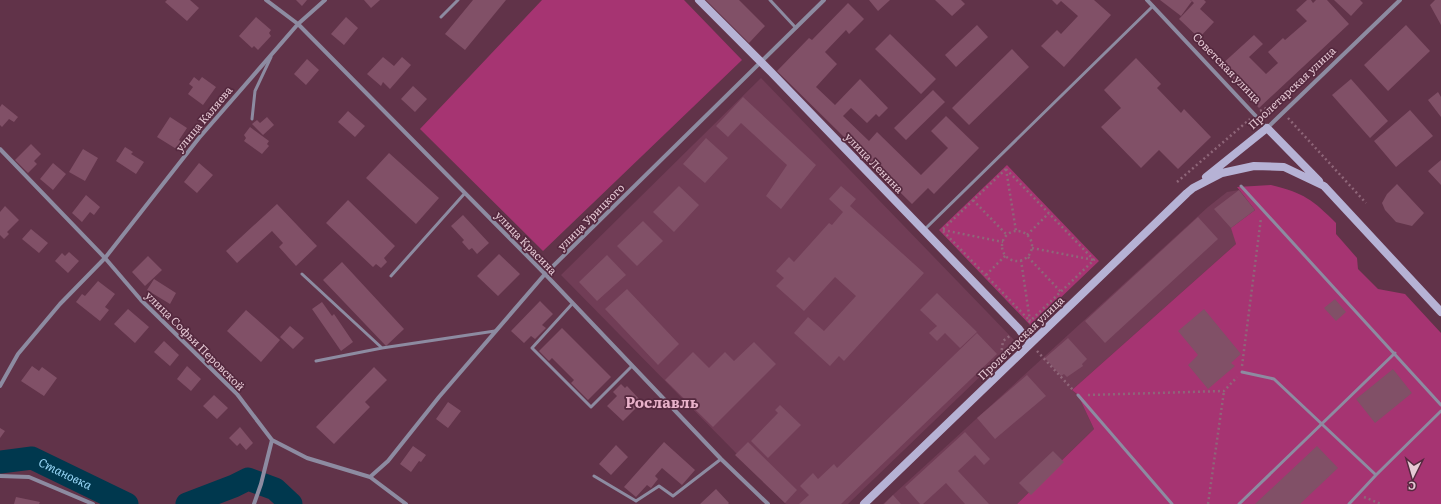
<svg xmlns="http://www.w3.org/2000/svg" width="1441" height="504" font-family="Literata,serif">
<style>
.built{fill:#713d56}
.green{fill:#a63472}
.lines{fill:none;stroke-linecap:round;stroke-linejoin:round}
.river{stroke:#00384e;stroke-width:23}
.building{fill:#815067}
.path{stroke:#8f6679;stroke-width:2.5;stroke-dasharray:2 3;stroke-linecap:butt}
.service{stroke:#8d8ba1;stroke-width:3}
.minor{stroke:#8d8ba1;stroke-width:4}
.secondary{stroke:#b6b2d5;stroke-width:8}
.labels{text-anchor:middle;stroke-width:3.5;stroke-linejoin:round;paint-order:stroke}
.street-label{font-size:11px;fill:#e6c9d5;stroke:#55293f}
.water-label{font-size:12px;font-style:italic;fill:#95d4f4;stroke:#55293f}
.district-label{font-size:15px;font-weight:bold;fill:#e9b2ca;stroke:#55293f}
</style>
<rect width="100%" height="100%" fill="#613349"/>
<!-- built -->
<path class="built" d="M761 78 1016 342 848 504H786L561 275Z
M1239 190 1255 210 1232 228 1236 244 1072 390 1078 395 1094 429 1017 504H883L1208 207 1227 192Z"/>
<!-- green -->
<path class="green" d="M542 0H684L742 60 543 251 420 129Z
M1007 165 1099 261 1031 326 939 230Z
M1271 185C1304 193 1313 200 1336 223V234L1357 258 1358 269 1378 289 1405 294 1441 333V504H1017L1094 429 1078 395 1072 390 1236 244 1231 228 1255 210 1237 187Z"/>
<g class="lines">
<!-- river -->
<g class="river">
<path id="s1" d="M0 462 32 458 127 504"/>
<path d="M187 504 234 486 248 479 275 489 291 504"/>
</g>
</g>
<!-- building -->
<path class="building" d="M167 0H190L199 8 187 21 165 2Z
M296 0H307L302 6Z
M364 0H380L371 8Z
M473 0H506L465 50 445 34Z
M706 0H739L765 26 749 43Z
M869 0H890L878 11Z
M935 0H961L965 4 952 16Z
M1052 0H1094L1111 15 1064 67 1041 46 1057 30 1061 34 1078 16 1061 1 1057 5Z
M1160 0H1190L1192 1 1181 16Z
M1191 0H1204L1206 2 1200 9 1214 22 1199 38 1179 19 1194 3Z
M1307 0H1311L1313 3 1316 0H1327L1349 24 1259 108 1220 66 1254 35 1263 44 1249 57 1266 74 1278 63 1268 52 1283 38 1285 40 1307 21 1296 10Z
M1334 0H1360L1363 3 1351 16Z
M1435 0H1441V25L1430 5Z
M848 3 864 19 849 34 846 30 825 52 837 64 816 87 835 105 860 79 888 108 879 117 876 114 867 123 851 108 843 116 869 141 877 132 921 175 948 148 931 131 946 116 979 148 934 194 928 188 912 204 777 71 809 38 812 40Z
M256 17 271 30 269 33 271 36 258 50 254 46 252 48 239 36Z
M346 17 358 28 344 45 331 34Z
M977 25 988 37 956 67 945 55Z
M1406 25 1430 51 1388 91 1364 65Z
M890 34 936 79 921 94 875 49Z
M1012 49 1029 67 969 125 952 108Z
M383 57 394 66 402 57 411 65 390 89 383 82 381 86 367 74Z
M1136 58 1161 84 1157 88 1181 113 1184 109 1211 137 1178 169 1159 150 1141 168 1101 127 1121 108 1104 90Z
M307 59 319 70 306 85 294 74Z
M194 77 199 81 202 77 216 87 203 105 188 94 193 87 189 84Z
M1351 79 1388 121 1370 138 1332 95Z
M413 86 427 99 415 112 401 99Z
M933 90 945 102 906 140 894 128Z
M1438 92 1441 97V117L1428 100Z
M743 97 816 165 781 209 766 196 787 165 741 123 728 137 716 126Z
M2 104 18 117 14 122 9 119 2 127 0 125V107Z
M1410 110 1433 136 1396 167 1374 141Z
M348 111 365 126 355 137 338 122Z
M170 117 187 128 179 140 183 143 178 150 157 137Z
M267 117 274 125 263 135 252 124 257 120 260 123Z
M250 127 269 141 267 144 269 146 262 154 244 141 246 138 244 135Z
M706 138 728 158 705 183 683 164Z
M31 144 41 154 34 161 37 164 28 173 15 160Z
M125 147 133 152 131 154 144 162 136 174 116 161Z
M83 149 98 158 85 181 69 172Z
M389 153 439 198 416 224 366 178Z
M1441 160V185L1428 171Z
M53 163 66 174 53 190 40 179Z
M199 163 213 175 197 193 184 182Z
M1397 184 1424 213 1412 226 1396 222 1385 210 1382 203 1387 194Z
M679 186 699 205 674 232 653 212Z
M841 186 856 199 850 206 924 273 844 361 839 356 830 366 794 333 808 317 824 331 856 296 835 277 804 311 776 286 784 278 776 271 789 257 794 262 829 223 832 225 843 212 829 199Z
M1239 190 1255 210 1231 228 1214 209Z
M86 195 100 207 94 215 90 212 82 222 72 213Z
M348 200 395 246 384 258 387 262 381 268 376 264 373 267 326 223Z
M277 204 317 246 296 266 279 247 283 243 272 231 237 263 226 251Z
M5 206 19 220 7 232 9 234 4 239 0 235V212Z
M463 215 489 243 477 254 472 248 469 250 462 242 464 240 451 226Z
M1198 217 1218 239 1105 343 1085 321Z
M643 221 663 241 637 266 617 246Z
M31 229 48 243 39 253 22 239Z
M69 252 79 261 68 273 55 261 62 253 65 256Z
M499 254 520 274 498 296 477 276Z
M607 255 626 275 597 301 579 282Z
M148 256 162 270 145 286 132 272Z
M342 262 404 329 386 346 323 280Z
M154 279 176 293 170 304 147 290Z
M98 281 115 294 105 307 109 310 100 321 76 302 82 294 85 296Z
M627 289 679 344 658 365 605 309Z
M937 293 977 332 960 348 945 333 937 341 929 333 937 326 920 310Z
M1335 299 1346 312 1336 321 1324 308Z
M540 301 553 314 542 325 546 328 535 339 531 336 524 343 511 331Z
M322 302 332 316 334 314 353 342 341 351 312 309Z
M128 309 149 327 135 343 114 324Z
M1204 309 1241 354 1231 363 1235 366 1208 389 1188 365 1198 355 1178 331Z
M246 310 280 340 261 362 227 331Z
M290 326 304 338 293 349 280 337Z
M562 328 611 377 588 400 571 383 574 380 552 358 549 361 539 351Z
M977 333 997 354 841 504H799L809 495 800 486 813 473 818 479 834 464 837 468Z
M1068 338 1087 359 1082 364 1083 366 1067 377 1064 374 1061 376 1045 358Z
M164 341 179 355 170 366 154 352Z
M754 342 776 364 713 427 665 380 693 352 709 368 725 352 734 361Z
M32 366 39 371 42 367 57 378 44 396 21 381Z
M187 366 201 379 191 391 177 379Z
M374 367 387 380 365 402 370 407 334 444 316 427Z
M1393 369 1412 393 1375 423 1356 399Z
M1027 375 1046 396 995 439 977 418Z
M621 384 625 388 627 386 642 402 623 421 607 406 617 396 613 392Z
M214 395 228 408 217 419 203 406Z
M448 402 461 411 448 428 436 419Z
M780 405 801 425 768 458 751 441 778 413 775 410Z
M240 427 253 443 246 450 240 443 237 446 229 438Z
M0 428 5 431 0 438Z
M965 432 990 459 984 465 975 455 958 471 989 504H965L946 483 923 504H920L905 487Z
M664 442 695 470 682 485 662 468 655 476 658 479 651 488 647 485 636 497 624 487Z
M748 442 797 490 785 503 735 455Z
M616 445 628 457 611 475 599 464Z
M413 446 426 455 421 462 419 461 411 472 400 464Z
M1317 446 1338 468 1300 504H1255Z
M1053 451 1064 462 1031 495 1019 483Z
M716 489 729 503 728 504H700Z
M893 495 901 504H884Z
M16 497 40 502 39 504H14Z"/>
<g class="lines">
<!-- path -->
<path class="path" d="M1260 111 1273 105 1277 108
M1288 118 1366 203
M1006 169 1094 260 1027 324
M1006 169 942 230 1030 321
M1006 169 1016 231
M1177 182 1250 119
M973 200 1007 235
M943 230 1003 242
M1002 246a15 15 0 1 1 30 0a15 15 0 1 1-30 0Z
M1027 235 1049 213
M1032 248 1094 260
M1028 257 1061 292
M1021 260 1030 321
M986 275 1006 255
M1037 351 1073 390
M1001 355 1003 341 1011 335
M1242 366 1261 218
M1088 395 1224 391 1237 377
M1364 497 1381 504
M1208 504 1224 391"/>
<!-- service -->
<path class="service" d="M770 0 796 28
M441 17 458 0
M252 119 255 91 271 57
M1241 186 1441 405
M924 230 1153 6
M302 274 382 348 495 331
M391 276 465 193
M572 304 532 348 591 407 632 366
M316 361 382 348
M1242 372 1274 379 1376 475
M1078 395 1172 504
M594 476 636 501 659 486 673 496 721 459
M1239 504 1395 353
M1349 504 1376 475 1441 411"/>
<!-- minor -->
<path class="minor" d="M266 0 298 24 545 274 721 459 768 504
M1147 0 1267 128 1400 0
M0 149 105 258 141 300 237 394 272 440 307 458 370 477 406 504
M0 386 18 354 60 304 105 258 199 138 298 24 325 0
M0 476 29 477 93 504
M370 477 388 461 439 397 545 274 824 0
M254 504 261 484 272 440"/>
<!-- secondary -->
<path class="secondary" d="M699 0 771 72 1019 329 1030 344
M1206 177 1267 128 1319 181
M864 504 1187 193 1193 188 1222 173 1254 166 1284 167 1324 186 1441 312"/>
</g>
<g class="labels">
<!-- street labels -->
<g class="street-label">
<text transform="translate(1227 68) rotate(46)" y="4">Советская улица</text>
<text transform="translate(1292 88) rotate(-43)" y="4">Пролетарская улица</text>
<text transform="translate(204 119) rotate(-50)" y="4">улица Каляева</text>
<text transform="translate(874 163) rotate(46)" y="4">улица Ленина</text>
<text transform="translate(591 217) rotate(-45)" y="4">улица Урицкого</text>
<text transform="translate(526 243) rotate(46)" y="4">улица Красина</text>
<text transform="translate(1021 338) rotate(-44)" y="4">Пролетарская улица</text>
<text transform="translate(195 341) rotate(45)" y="4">улица Софьи Перовской</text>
</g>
<!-- water labels -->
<g class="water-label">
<text dy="4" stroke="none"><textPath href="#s1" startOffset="69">Становка</textPath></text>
</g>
<!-- district labels -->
<g class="district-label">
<text x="662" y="408">Рославль</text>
</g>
</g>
<!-- north arrow -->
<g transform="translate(1413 476) rotate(185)" stroke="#55293f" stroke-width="3" paint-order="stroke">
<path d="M0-3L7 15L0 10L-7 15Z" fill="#e6c9d5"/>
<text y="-6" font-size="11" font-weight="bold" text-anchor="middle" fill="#e6c9d5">С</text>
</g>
</svg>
